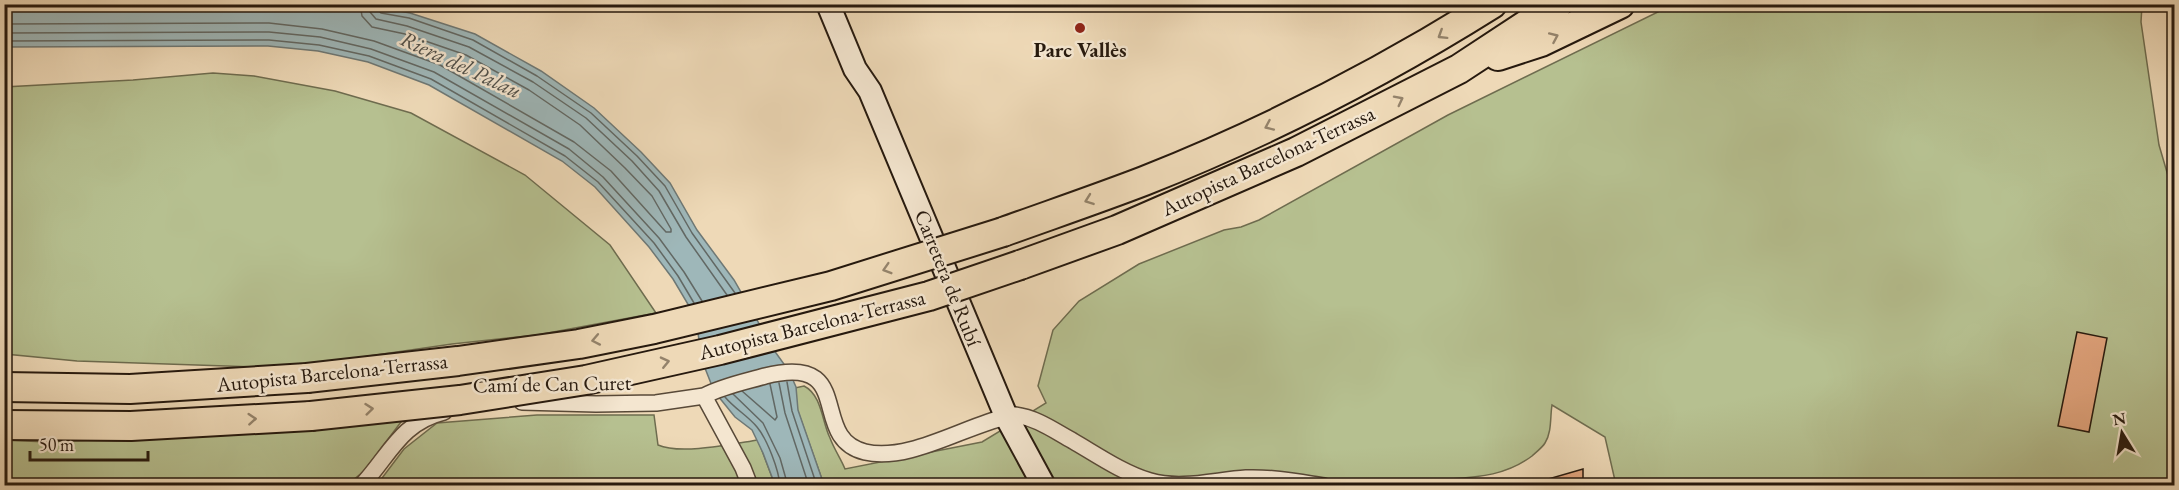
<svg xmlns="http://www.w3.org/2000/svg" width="2179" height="490" font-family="'EB Garamond',serif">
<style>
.green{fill:#b6c090;stroke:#6e6c4f;stroke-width:1.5}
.water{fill:#9eb7b9;stroke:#6e7875;stroke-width:1.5}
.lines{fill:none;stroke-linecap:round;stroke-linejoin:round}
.shore{stroke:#626864;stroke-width:1.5}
.building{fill:#e4a67f;stroke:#26190e;stroke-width:1.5}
.street-casing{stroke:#584938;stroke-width:18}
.secondary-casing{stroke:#26190e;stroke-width:26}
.highway-casing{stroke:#26190e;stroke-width:32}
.street{stroke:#f4e6d0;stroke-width:15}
.secondary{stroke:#f4e6d0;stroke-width:22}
.highway{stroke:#eed9b7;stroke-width:28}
.highway-bridge-casing{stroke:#26190e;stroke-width:32;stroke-linecap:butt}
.highway-bridge{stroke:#eed9b7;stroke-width:28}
.oneway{stroke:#94836b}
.poi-dot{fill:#8f2418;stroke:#f4e6d0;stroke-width:2}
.labels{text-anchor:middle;stroke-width:5;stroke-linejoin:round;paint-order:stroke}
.poi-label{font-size:21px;font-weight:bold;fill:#26190e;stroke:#f4e6d0}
.street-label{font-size:21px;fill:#26190e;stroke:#f4e6d0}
.water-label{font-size:22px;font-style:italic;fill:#50504a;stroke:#f4e6d0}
</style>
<rect width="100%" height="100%" fill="#eed9b7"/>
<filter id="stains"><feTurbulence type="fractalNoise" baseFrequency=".00333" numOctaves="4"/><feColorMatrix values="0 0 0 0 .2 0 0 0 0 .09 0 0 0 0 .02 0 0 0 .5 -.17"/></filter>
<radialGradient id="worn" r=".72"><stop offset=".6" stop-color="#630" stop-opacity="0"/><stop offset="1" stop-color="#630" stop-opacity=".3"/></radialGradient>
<!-- green -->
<path class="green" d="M1672 5H2142L2141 22 2159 145 2174 196V485H1616L1605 437 1552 405C1550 417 1552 432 1545 443 1542 448 1536 452 1532 456 1507 475 1480 477 1450 479L1444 485H824L790 389 804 386C822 395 822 422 830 438 834 449 841 459 845 469L982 442 1046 403 1038 386 1053 330 1079 301 1139 264 1224 230 1241 227 1259 220 1448 115Z
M213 73 254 76 335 91 411 113 525 175 610 245 656 313 537 335 452 344 286 368 77 361 5 354 4 87 133 80Z
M537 415H654L658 445C681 455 732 444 758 440L775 485 376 486 404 449 437 423Z
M404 418 364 471 347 485H5L4 440 47 442 159 437Z"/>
<!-- water -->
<path class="water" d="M4 5H368L410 13 475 34 541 71 594 108 641 152 670 183 697 230 734 280 776 353 789 371 796 387 798 410 824 485H775L763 453 752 430 735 417 714 391 703 363 695 316 673 279 649 247 595 187 562 161 429 85 368 62 318 51 268 46 5 47Z"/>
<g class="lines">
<!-- shore -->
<path class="shore" d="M369 4 370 12 376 19 407 26 469 47 533 82 586 118 632 161 659 191 686 237 727 295
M377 4 378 10 381 13 409 18 473 40 537 76 591 113 637 156 665 186 692 233 735 293
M4 24 269 23 322 29 374 41 440 65 574 142 611 171 666 232H671V229L652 196 625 168 580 125 529 90 466 55 405 34 372 27 362 16 360 4
M4 33 269 32 320 37 371 49 434 72 569 149 603 177 659 238 684 272 702 301
M4 41 269 40 319 45 369 56 431 79 565 156 598 182 654 243 678 276 694 303
M787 382 792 411 817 486
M779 383 785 413 809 486
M742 391 775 420 777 417 770 384
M733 394 763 423 780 458 788 486
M725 397C735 409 748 416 757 427 767 439 779 470 780 486"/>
</g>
<!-- building -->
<path class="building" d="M2077 332 2107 338 2089 432 2058 426Z
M1583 469V486H1524Z"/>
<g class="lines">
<defs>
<path id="street" d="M522 402 596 404 656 403 704 396
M361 486C390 455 400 423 444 412
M750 486 743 468 704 396C723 386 744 382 765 376 858 353 807 438 865 452 911 463 970 422 1015 415 1037 418 1053 430 1073 441 1097 455 1123 473 1150 481 1181 490 1215 480 1246 478 1273 477 1298 482 1324 486"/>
<path id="secondary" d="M828 4 855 69 870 91 1006 416 1044 486"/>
<path id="highway" d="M1498 56 1541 42 1620 4
M1003 232C1050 215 1097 199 1144 181 1265 133 1382 73 1492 4
M1020 265 1117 230 1296 152 1459 69 1558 4
M4 387 130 389 307 378
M4 425 131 426 311 416"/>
</defs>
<!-- street casing -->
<use href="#street" class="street-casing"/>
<!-- secondary casing -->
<use href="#secondary" class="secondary-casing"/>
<!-- highway casing -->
<use href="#highway" class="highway-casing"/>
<!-- street -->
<use href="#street" class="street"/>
<!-- secondary -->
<use href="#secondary" class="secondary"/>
<!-- highway -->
<use href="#highway" class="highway"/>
<defs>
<path id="highway-bridge" d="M307 378 458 361 579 344 654 329 831 286 1003 232
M311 416 460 400 586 380 720 350 929 296 1020 265"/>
</defs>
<!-- highway-bridge casing -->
<use href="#highway-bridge" class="highway-bridge-casing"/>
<!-- highway-bridge -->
<use href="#highway-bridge" class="highway-bridge"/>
</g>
<!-- one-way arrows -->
<defs><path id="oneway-chevron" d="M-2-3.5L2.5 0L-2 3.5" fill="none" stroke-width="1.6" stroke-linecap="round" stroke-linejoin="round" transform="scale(1.5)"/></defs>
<g class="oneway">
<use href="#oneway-chevron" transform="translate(1442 35) rotate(148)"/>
<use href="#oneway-chevron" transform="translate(1554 37) rotate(-24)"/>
<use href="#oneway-chevron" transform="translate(1399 100) rotate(-27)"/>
<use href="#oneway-chevron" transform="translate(1269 126) rotate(156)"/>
<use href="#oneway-chevron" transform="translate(1089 200) rotate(160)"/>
<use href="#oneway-chevron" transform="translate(887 269) rotate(163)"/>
<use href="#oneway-chevron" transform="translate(596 340) rotate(169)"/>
<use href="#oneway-chevron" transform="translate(665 362) rotate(-13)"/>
<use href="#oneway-chevron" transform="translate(369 409) rotate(-6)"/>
<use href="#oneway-chevron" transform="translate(252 419) rotate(-4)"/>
</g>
<!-- markers -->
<circle class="poi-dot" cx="1080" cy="28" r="6"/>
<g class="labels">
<!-- poi labels -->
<g class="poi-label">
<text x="1080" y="57">Parc Vallès</text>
</g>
<!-- street labels -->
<g class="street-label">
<text transform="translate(1268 161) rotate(-25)" y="7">Autopista Barcelona-Terrassa</text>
<text transform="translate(948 278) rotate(68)" y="7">Carretera de Rubí</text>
<text transform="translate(812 325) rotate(-14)" y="7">Autopista Barcelona-Terrassa</text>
<text transform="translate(332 373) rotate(-6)" y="7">Autopista Barcelona-Terrassa</text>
<text transform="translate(552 384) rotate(-1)" y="7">Camí de Can Curet</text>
</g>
<!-- water labels -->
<g class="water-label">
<text transform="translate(461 64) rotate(25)" y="8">Riera del Palau</text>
</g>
</g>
<!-- margin -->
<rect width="2179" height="490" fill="none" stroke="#eed9b7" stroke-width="24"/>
<rect x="6" y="6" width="2167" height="478" fill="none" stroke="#26190e" stroke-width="3"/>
<rect x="12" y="12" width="2155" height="466" fill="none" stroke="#26190e" stroke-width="1.5"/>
<!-- north arrow -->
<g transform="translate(2122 433) rotate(349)" stroke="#f4e6d0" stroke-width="4.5" paint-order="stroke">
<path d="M0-4.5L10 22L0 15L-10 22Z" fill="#26190e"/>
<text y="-9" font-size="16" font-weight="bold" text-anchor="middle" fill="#26190e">N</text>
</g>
<!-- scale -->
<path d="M30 451v9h118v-9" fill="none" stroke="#26190e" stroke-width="3"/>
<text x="39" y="451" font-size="18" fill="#26190e" stroke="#f4e6d0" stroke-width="4.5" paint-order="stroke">50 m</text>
<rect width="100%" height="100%" filter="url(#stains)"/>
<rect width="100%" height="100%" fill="url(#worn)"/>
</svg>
